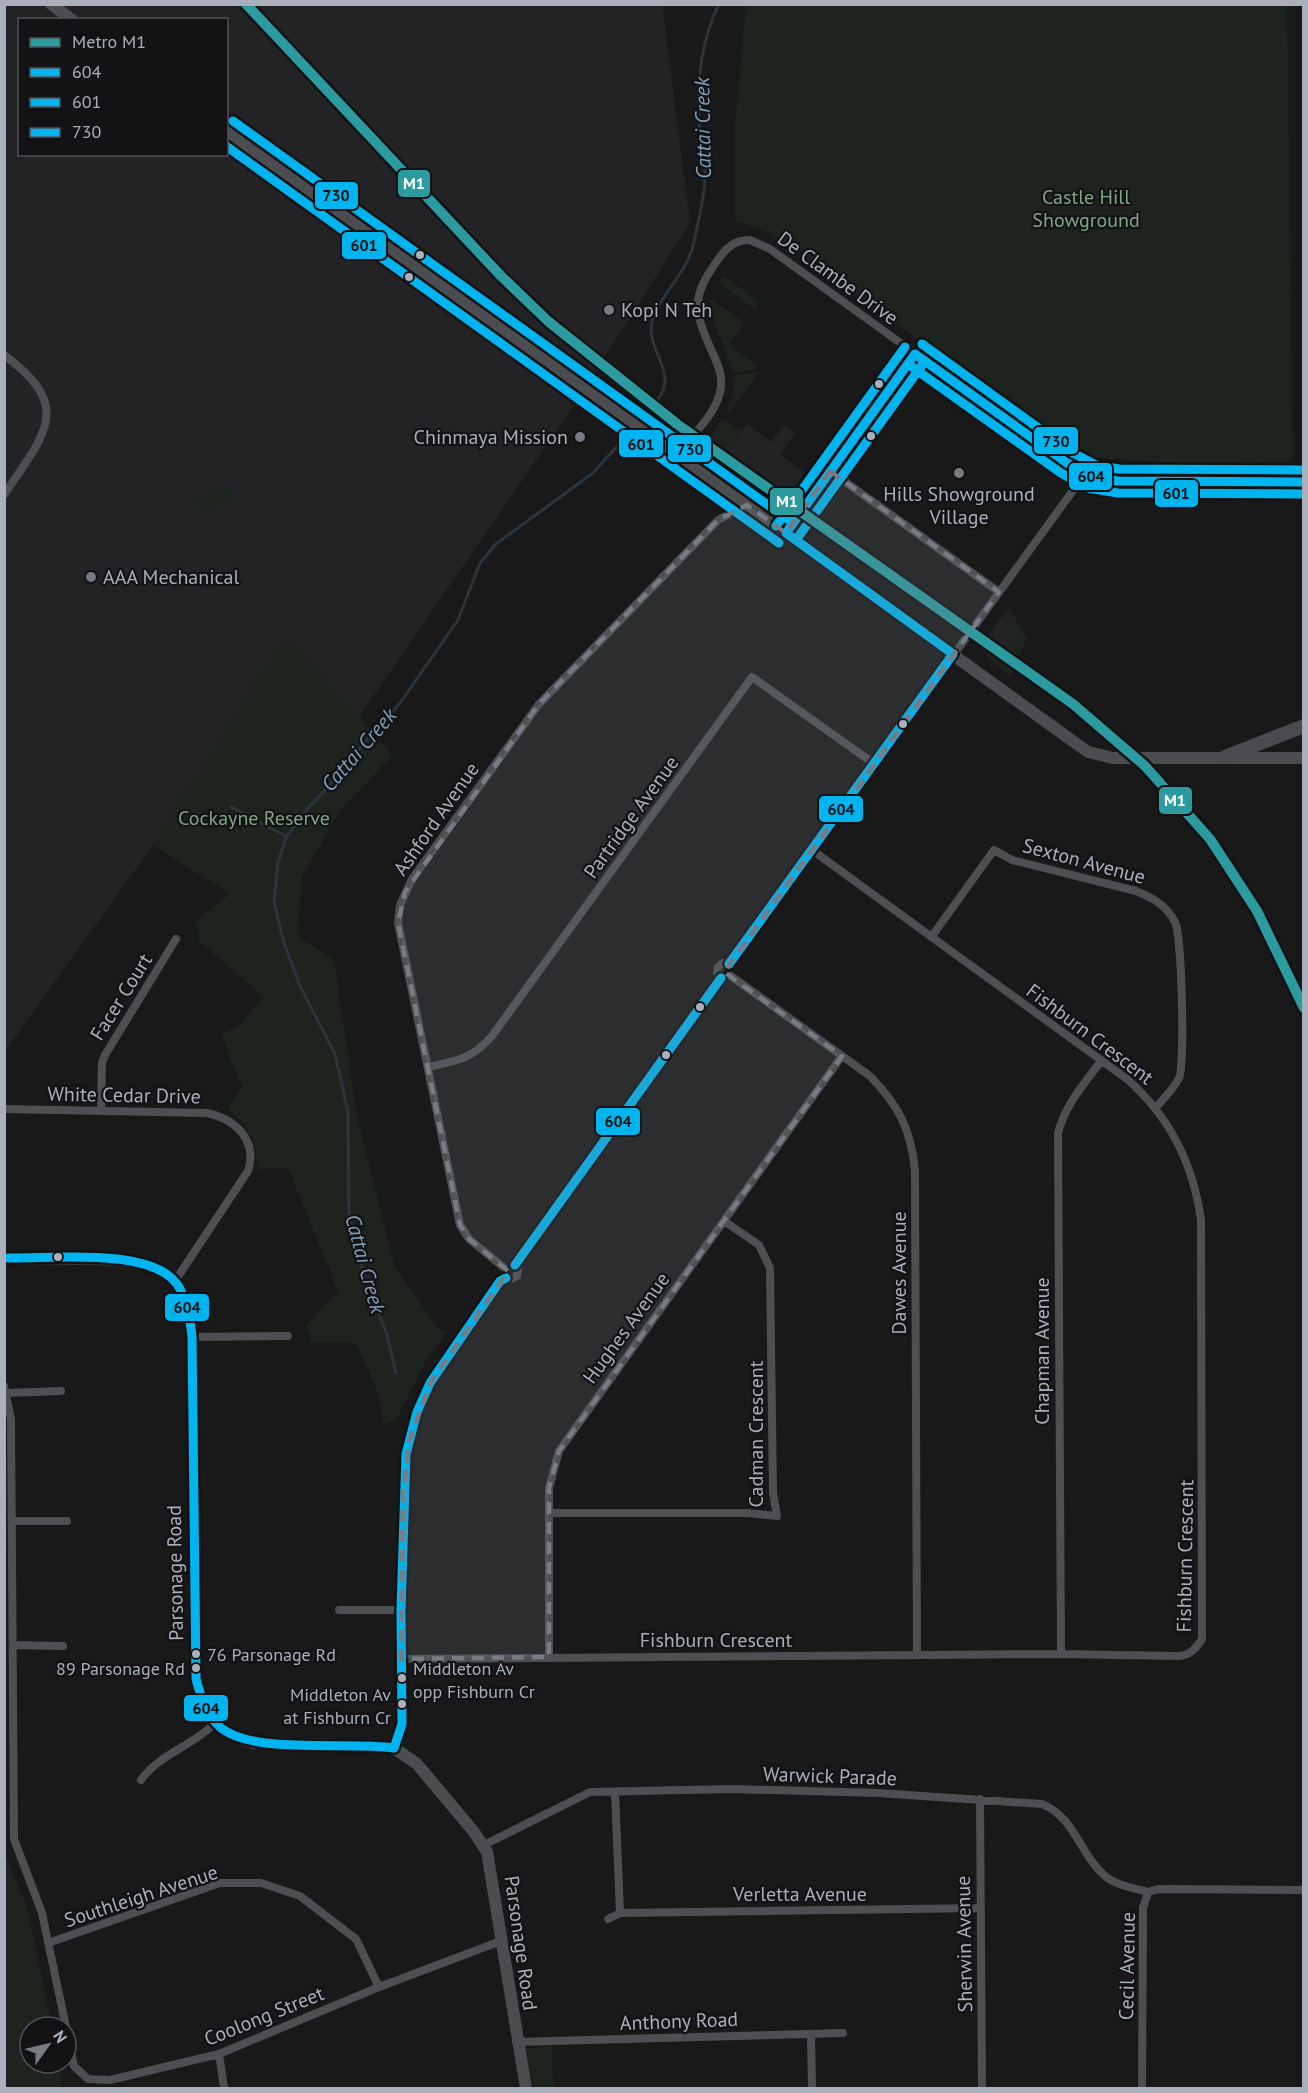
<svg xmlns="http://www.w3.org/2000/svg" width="1308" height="2093" font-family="'PT Sans',sans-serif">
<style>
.built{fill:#232326;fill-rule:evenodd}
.green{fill:#1d241d}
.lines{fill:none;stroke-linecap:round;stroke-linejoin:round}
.stream{stroke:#2b353d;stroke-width:3}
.street{stroke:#4d4f53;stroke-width:8}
.secondary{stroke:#4c4d51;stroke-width:12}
.primary{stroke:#4a4b4e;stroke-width:14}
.bus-1-casing{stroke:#131316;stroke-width:14}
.bus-2-casing{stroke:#131316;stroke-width:14}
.bus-3-casing{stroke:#131316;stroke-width:14}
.bus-1{stroke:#00b5ef;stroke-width:9}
.bus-2{stroke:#00b5ef;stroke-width:9}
.bus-3{stroke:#00b5ef;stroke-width:9}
.metro-1-casing{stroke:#131316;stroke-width:15}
.metro-1{stroke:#2b9ba0;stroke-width:10}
.marked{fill:#777b83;fill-opacity:0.2;stroke:#777b83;stroke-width:4.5;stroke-dasharray:12 8;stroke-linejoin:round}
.bus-dot{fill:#a9b0bb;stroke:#131316;stroke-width:2}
.poi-dot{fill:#777b83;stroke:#131316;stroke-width:2}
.labels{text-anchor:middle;stroke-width:4.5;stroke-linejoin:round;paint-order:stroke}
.bus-label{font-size:18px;fill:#a9b0bb;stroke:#131316;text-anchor:start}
.park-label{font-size:20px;fill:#7fa880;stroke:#131316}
.street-label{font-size:20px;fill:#a9b0bb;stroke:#131316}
.poi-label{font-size:20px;fill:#a9b0bb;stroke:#131316;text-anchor:start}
.water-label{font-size:21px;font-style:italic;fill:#7ea0b9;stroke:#131316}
.line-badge{stroke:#131316;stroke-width:2}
.badge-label{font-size:16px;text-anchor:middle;font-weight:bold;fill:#fff}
.pale-badge-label{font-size:16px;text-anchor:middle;font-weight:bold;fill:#111}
</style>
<rect width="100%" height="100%" fill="#19191a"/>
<!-- built -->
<path class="built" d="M5 5H666L663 9 690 223 577 401 359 717 286 637 153 845 6 1050ZM20 20H226V154H20Z
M747 424 771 442 784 425 795 433 780 455 805 473 783 503 722 460Z
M1002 617 1013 625 1019 634 1000 660 980 645Z"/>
<!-- green -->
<path class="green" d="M746 5H1287L1293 456 1285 464 1223 466 1083 457 771 234 735 220 734 136Z
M723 276 760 302 755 309 718 283Z
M710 299 745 323 729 345 759 367 756 369 734 373 711 315Z
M760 371 730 412 727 410 733 393 734 376Z
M722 418 742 431 722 459 729 465 727 468 707 454 703 448Z
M837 485 844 488 819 523 813 518C818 508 826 489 837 485Z
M228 487 233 504 199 513 194 497Z
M1009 608 1027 638 1010 677 980 649V645L1000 660 1018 634 1011 628 1012 624 1002 617Z
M286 636 393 755 340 810 302 877 298 937 334 960 357 1116 394 1265 439 1330 447 1331 425 1362 397 1419 384 1424 378 1393 356 1343 310 1342 311 1336 306 1326 338 1291 288 1168 257 1169C257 1143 250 1125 228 1109L242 1087 221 1035 238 1026 264 997 199 941V931L194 922 230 894 153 845Z
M4 1852 28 1910 52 2027H30V2063H59L62 2086 56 2088H5Z
M552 2046 553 2088H534L526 2049Z"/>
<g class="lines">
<!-- stream -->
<path class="stream" d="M644 413C649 407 656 402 660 396 677 372 645 347 652 322 660 293 688 273 694 242 698 222 704 200 705 179 707 160 700 140 699 120 696 83 702 38 719 4
M231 807 287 837
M396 1373 387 1335 364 1275 349 1217 348 1112 335 1054 300 986 284 943 274 902 278 862 287 836 310 806 346 768 360 748 400 703 458 620 480 563 496 544 593 473 627 435"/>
<!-- street -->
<path class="street" d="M4 355C76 408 43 435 4 495
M677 455C692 435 719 412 721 386 722 374 718 365 713 354 695 313 689 300 717 261 726 248 734 240 750 240L770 249 1067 463 1092 477 1118 481 1304 482
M830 471 999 592
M786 533 915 354
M932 936 994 850 1012 860 1136 891C1153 898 1166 905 1175 922 1182 936 1185 1064 1179 1078 1174 1089 1164 1098 1156 1107
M729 964 1085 474
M731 976 870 1076C899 1106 911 1129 915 1171L917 1655
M721 978 717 973 718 967 723 963 729 964
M428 1067C457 1061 472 1059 492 1036L752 677 873 763
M4 1109 207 1113C235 1119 258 1140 248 1171L175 1281
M101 1110 102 1063 105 1055 176 939
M515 1265 721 978
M503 1267 469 1239 460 1225 398 923 400 905 412 879 539 704 718 520 747 505
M506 1278 511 1279 517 1276 518 1269 515 1265
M192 1337 288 1336
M4 1386 11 1419 14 1839 42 1913 66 2027
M6 1393 61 1391
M549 1513H748L777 1516 773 1493 770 1268 759 1245 724 1221
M12 1521H67
M339 1610H401
M13 1645 63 1646
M1061 1654 1058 1133C1065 1105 1084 1084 1101 1061
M549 1657V1488L559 1451 842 1056
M401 1659 1061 1654 1179 1656C1191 1655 1196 1648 1202 1639L1201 1220C1193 1163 1170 1117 1127 1079L812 850
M394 1748 402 1724 401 1610 406 1454 417 1412 430 1383 500 1281 506 1278
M141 1780C159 1754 193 1746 215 1723
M615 1792 620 1913 980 1908
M980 1799 982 2088
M484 1845 590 1792 732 1789 878 1793 1042 1804C1075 1817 1080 1855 1105 1876 1117 1886 1134 1888 1148 1892
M608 1919 620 1913
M48 1943 220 1883H261L300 1896 356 1939 379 1987
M66 2029 74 2066 88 2079 110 2080 219 2054 379 1987 501 1941
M811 2034 812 2088
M516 2042 843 2033
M219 2054 224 2088
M1142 2088 1143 1908 1148 1892 1158 1889 1304 1890"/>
<!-- secondary -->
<path class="secondary" d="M51 4 72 20
M226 131 1088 752 1113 758H1304
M8 1258C37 1259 67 1258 96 1259 158 1261 188 1269 192 1337L196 1679C203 1712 220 1735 253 1743L381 1746 394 1748 417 1764 474 1832 487 1852 526 2088"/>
<!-- primary -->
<path class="primary" d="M1225 757 1304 726"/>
<defs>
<path id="bus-1" d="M915 354 1067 463 1092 477 1118 481 1304 482
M786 533 915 354
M786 533 953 654
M729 964 953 654
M8 1258C50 1259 150 1247 177 1284 188 1300 190 1319 192 1337L196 1679C201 1697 206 1715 221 1728 255 1755 349 1741 394 1748
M515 1265 721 978
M394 1748 402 1724 401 1610 406 1454 417 1412 430 1383 500 1281 506 1278"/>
<path id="bus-2" d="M226 146 779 543
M908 364 1061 473 1088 488 1118 493 1304 494
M796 540 925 361"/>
<path id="bus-3" d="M233 121 793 523
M922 344 1073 453 1096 465 1119 469 1304 470
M776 526 905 347"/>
</defs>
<!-- bus-1 casing -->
<use href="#bus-1" class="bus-1-casing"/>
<!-- bus-2 casing -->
<use href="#bus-2" class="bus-2-casing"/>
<!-- bus-3 casing -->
<use href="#bus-3" class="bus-3-casing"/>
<!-- bus-1 -->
<use href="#bus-1" class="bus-1"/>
<!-- bus-2 -->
<use href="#bus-2" class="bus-2"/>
<!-- bus-3 -->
<use href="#bus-3" class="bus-3"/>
<defs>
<path id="metro-1" d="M246 4 501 276 549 322 677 424 1073 704 1145 766 1210 839 1257 911 1304 1008"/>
</defs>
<!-- metro-1 casing -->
<use href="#metro-1" class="metro-1-casing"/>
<!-- metro-1 -->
<use href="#metro-1" class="metro-1"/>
</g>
<!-- marked area -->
<path class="marked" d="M830 471 999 592 724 972 842 1056 559 1451 549 1488V1657L401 1659 403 1496 409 1441 430 1383 508 1271 469 1239 460 1225 398 923 405 892 539 704 718 520 747 505 786 533Z"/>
<!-- markers -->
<g class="bus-dot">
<circle cx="420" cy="255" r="5"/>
<circle cx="409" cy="277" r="5"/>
<circle cx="879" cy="384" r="5"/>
<circle cx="871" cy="436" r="5"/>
<circle cx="903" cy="724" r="5"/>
<circle cx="700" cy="1007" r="5"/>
<circle cx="666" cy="1055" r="5"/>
<circle cx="58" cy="1257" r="5"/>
<circle cx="196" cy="1654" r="5"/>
<circle cx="196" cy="1668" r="5"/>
<circle cx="402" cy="1678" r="5"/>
<circle cx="402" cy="1704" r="5"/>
</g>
<g class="poi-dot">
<circle cx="609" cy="310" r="6"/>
<circle cx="580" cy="437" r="6"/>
<circle cx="959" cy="473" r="6"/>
<circle cx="91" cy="577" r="6"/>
</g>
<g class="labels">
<!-- bus labels -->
<g class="bus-label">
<text x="207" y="1661">76 Parsonage Rd</text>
<text x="185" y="1675" text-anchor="end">89 Parsonage Rd</text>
<text x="413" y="1675">Middleton Av<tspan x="413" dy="23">opp Fishburn Cr</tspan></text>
<text x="391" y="1701" text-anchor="end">Middleton Av<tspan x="391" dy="23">at Fishburn Cr</tspan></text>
</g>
<!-- park labels -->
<g class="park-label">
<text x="1086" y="204">Castle Hill<tspan x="1086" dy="23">Showground</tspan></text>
<text x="254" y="825">Cockayne Reserve</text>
</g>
<!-- street labels -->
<g class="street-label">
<text transform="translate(838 278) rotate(36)" y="7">De Clambe Drive</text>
<text transform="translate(631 817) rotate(-54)" y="7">Partridge Avenue</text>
<text transform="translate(436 819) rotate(-55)" y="7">Ashford Avenue</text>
<text transform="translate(1084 861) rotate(15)" y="7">Sexton Avenue</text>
<text transform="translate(121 997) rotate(-58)" y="7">Facer Court</text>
<text transform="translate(1090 1034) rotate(37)" y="7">Fishburn Crescent</text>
<text transform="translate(124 1095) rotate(1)" y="7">White Cedar Drive</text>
<text transform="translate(899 1273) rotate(-90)" y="7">Dawes Avenue</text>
<text transform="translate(626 1328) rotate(-54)" y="7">Hughes Avenue</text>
<text transform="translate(1042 1351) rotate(-90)" y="7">Chapman Avenue</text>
<text transform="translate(756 1434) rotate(-90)" y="7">Cadman Crescent</text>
<text transform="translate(1185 1556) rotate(-89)" y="7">Fishburn Crescent</text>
<text transform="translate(175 1573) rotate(-91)" y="7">Parsonage Road</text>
<text x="716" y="1647">Fishburn Crescent</text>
<text transform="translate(830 1776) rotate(2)" y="7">Warwick Parade</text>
<text x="800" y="1901">Verletta Avenue</text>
<text transform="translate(141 1896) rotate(-18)" y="7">Southleigh Avenue</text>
<text transform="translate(521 1943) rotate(82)" y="7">Parsonage Road</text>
<text transform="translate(964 1944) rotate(-91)" y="7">Sherwin Avenue</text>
<text transform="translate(1127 1966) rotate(-89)" y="7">Cecil Avenue</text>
<text transform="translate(264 2016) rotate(-22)" y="7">Coolong Street</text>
<text transform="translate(679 2021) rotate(-2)" y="7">Anthony Road</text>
</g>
<!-- poi labels -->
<g class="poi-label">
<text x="621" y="317">Kopi N Teh</text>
<text x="568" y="444" text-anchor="end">Chinmaya Mission</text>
<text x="959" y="501" text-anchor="middle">Hills Showground<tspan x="959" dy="23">Village</tspan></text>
<text x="103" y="584">AAA Mechanical</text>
</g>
<!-- water labels -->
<g class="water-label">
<text transform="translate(703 128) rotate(-91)" y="7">Cattai Creek</text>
<text transform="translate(359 750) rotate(-49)" y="7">Cattai Creek</text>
<text transform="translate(365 1264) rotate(75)" y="7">Cattai Creek</text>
</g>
</g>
<g class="line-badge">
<rect x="397" y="169" width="34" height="29" rx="6" fill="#2b9ba0"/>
<rect x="314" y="181" width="45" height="29" rx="6" fill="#00b5ef"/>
<rect x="341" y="231" width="46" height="29" rx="6" fill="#00b5ef"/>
<rect x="1033" y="426" width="46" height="29" rx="6" fill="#00b5ef"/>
<rect x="618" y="429" width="46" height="29" rx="6" fill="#00b5ef"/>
<rect x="667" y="434" width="45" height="29" rx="6" fill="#00b5ef"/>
<rect x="1068" y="462" width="45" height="29" rx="6" fill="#00b5ef"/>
<rect x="1154" y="479" width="45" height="29" rx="6" fill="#00b5ef"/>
<rect x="769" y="487" width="35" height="29" rx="6" fill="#2b9ba0"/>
<rect x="1158" y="786" width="35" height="29" rx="6" fill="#2b9ba0"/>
<rect x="818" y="795" width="46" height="28" rx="6" fill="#00b5ef"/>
<rect x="595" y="1107" width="46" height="29" rx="6" fill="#00b5ef"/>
<rect x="164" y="1293" width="46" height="29" rx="6" fill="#00b5ef"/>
<rect x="183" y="1694" width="46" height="28" rx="6" fill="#00b5ef"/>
</g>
<g class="badge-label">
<text x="414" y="189">M1</text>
<text x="787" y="507">M1</text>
<text x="1175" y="806">M1</text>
</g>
<g class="pale-badge-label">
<text x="336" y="201">730</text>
<text x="364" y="251">601</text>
<text x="1056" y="447">730</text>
<text x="641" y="450">601</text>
<text x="690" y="455">730</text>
<text x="1091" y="482">604</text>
<text x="1176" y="499">601</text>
<text x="841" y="815">604</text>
<text x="618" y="1127">604</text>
<text x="187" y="1313">604</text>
<text x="206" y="1714">604</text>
</g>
<!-- border -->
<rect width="1308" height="2093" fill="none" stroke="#a9b0bb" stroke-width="12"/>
<!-- legend -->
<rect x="18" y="18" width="210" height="138" fill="#131316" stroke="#4f5258" stroke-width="1.5"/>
<rect x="30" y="38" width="30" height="9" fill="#2b9ba0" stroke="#4f5258" stroke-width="1.5"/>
<text x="72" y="48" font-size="18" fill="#a9b0bb">Metro M1</text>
<rect x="30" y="68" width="30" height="9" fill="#00b5ef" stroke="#4f5258" stroke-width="1.5"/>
<text x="72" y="78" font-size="18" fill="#a9b0bb">604</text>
<rect x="30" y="98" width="30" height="9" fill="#00b5ef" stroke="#4f5258" stroke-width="1.5"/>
<text x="72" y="108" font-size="18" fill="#a9b0bb">601</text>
<rect x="30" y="128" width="30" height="9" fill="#00b5ef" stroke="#4f5258" stroke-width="1.5"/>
<text x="72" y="138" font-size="18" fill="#a9b0bb">730</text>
<!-- north arrow -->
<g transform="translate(48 2045) rotate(56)"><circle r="28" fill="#131316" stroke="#4f5258" stroke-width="1.5"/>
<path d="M0-4.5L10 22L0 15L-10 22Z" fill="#777b83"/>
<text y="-9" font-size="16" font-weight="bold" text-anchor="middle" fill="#a9b0bb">N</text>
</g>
</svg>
